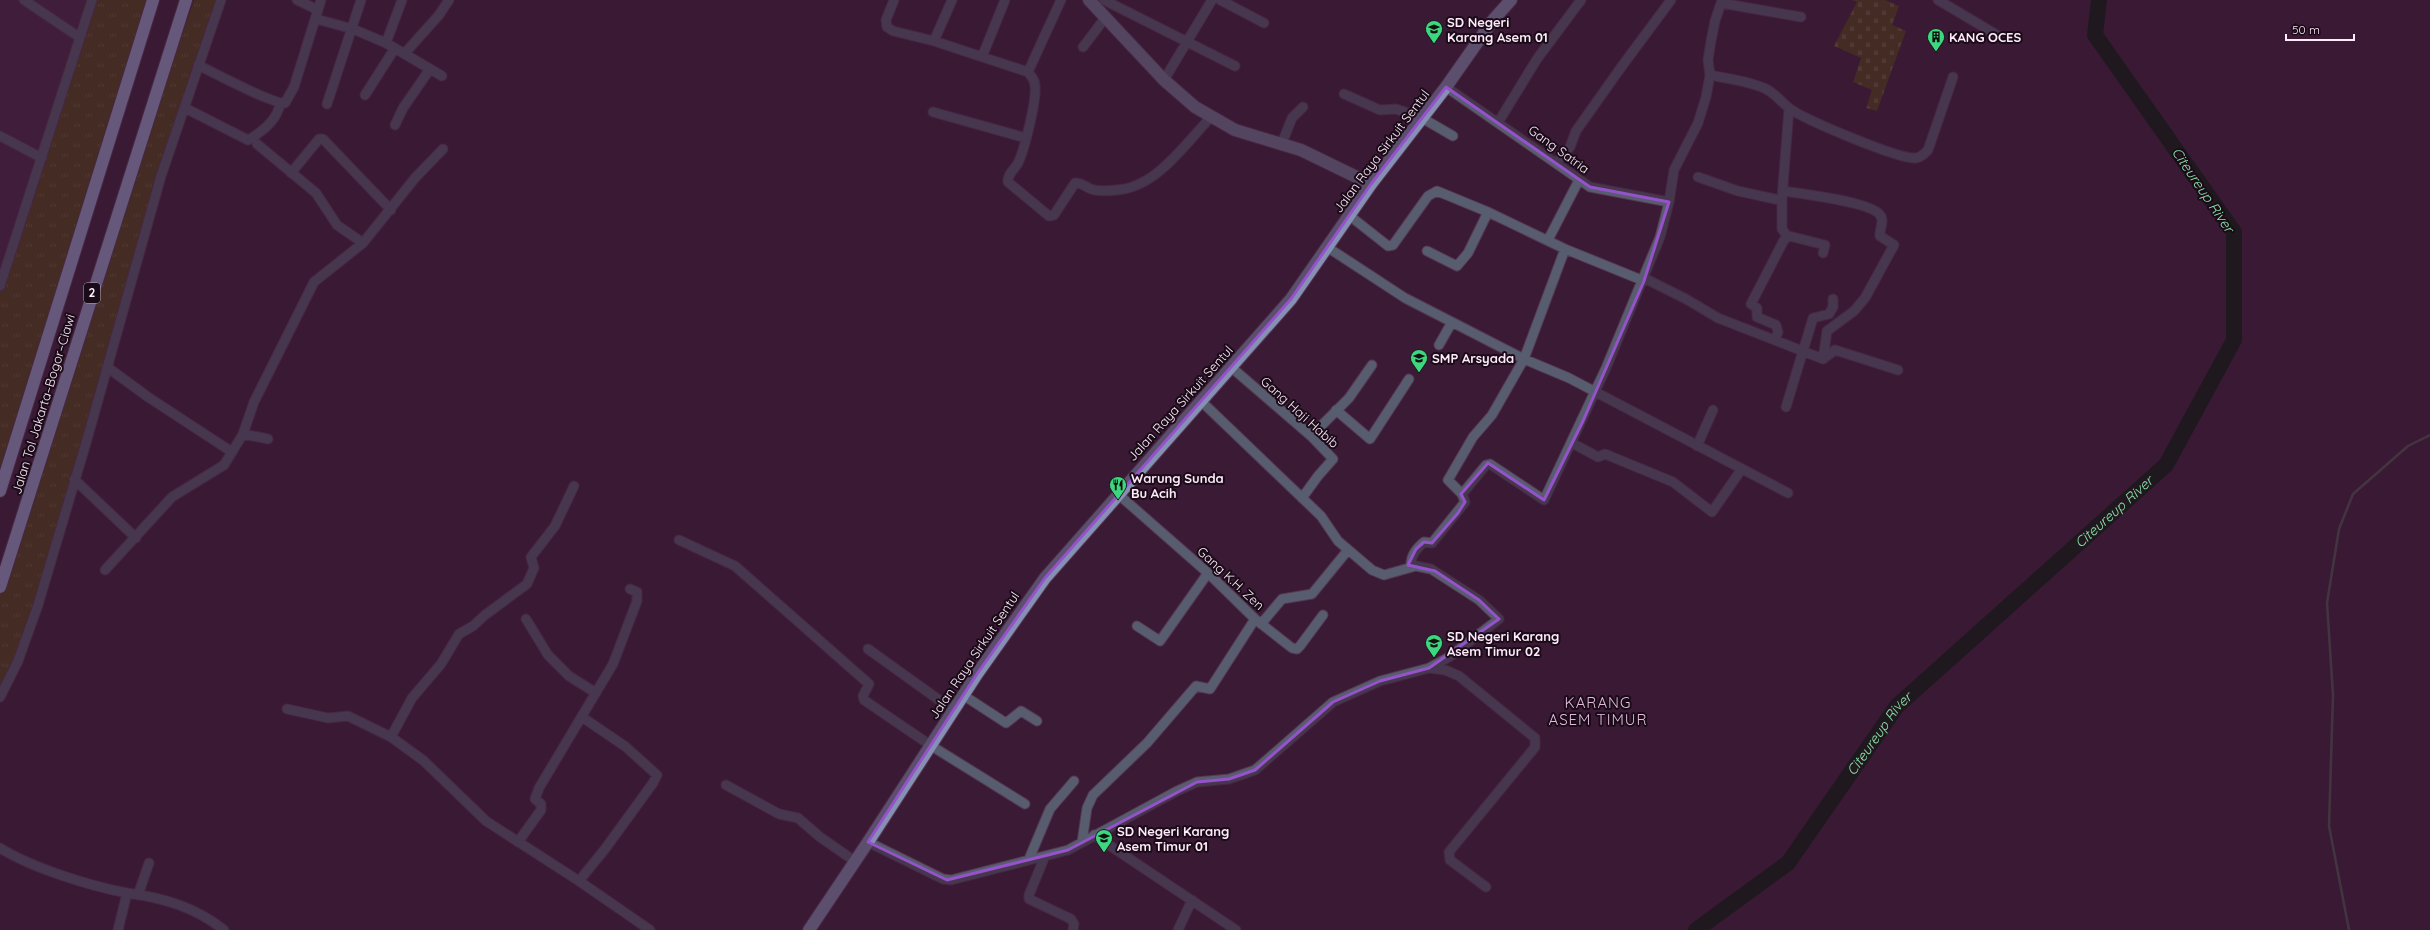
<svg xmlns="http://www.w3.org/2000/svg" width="2430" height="930" font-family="Quicksand,sans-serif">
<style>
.built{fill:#482342}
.grass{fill:url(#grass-tufts)}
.cemetery{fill:url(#cemetery-stones)}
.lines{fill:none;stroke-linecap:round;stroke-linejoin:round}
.stream{stroke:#4c574f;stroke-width:2.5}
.river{stroke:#001806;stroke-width:16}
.street-casing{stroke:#563751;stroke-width:11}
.secondary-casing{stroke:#563751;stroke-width:14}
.primary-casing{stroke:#563751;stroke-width:14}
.highway-casing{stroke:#563751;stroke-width:14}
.street{stroke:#575c6e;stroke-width:9}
.secondary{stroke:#727995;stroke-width:12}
.primary{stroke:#8690b4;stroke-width:12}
.highway{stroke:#99a4cf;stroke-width:12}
.marked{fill:none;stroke:#9552cb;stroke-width:3;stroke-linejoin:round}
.labels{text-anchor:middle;stroke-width:4;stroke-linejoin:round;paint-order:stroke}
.shield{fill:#190b17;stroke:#baa6b6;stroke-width:1}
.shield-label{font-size:12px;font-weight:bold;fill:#ffe9fa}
.poi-label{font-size:13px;font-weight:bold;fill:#ffe9fa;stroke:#190b17;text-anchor:start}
.street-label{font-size:13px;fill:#ffe9fa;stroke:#190b17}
.water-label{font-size:14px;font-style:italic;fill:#8de4a8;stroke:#190b17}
.quarter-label{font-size:15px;letter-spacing:1px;fill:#e3badb;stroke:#190b17}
</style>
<defs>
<pattern id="grass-tufts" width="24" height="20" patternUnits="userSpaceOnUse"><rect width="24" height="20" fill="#51420e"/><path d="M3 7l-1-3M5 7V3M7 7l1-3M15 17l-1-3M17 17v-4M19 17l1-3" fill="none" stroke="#6b5d32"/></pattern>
<pattern id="cemetery-stones" width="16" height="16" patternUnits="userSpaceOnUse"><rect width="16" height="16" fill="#51420e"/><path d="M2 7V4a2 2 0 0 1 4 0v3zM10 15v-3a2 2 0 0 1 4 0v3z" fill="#6b5d32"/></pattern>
</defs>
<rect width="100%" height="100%" fill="#3a1a35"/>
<!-- built -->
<path class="built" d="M0 0H106L0 372Z"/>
<!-- grass -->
<path class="grass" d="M91 0H153L0 491V279Z
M194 0H221L198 65 38 605 0 697V587L73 356Z"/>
<!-- cemetery -->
<path class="cemetery" d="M1852 0H1885L1899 6 1892 25 1906 31 1877 111 1866 108 1872 90 1853 82 1861 58 1834 46 1857 2Z"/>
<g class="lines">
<!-- stream -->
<path class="stream" d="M2349 930 2329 826 2333 695 2327 603 2339 529 2353 494 2408 446 2430 435"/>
<!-- river -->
<path class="river" id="s1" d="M1696 930 1788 863 1897 706 2166 465 2234 340V232L2095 35 2099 0"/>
<defs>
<path id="street" d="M24 0 79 37
M297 0 318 10
M894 0 886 20 887 27 893 31 934 41 1028 72 1061 0
M1104 0 1235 66
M1220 0 1264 23
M1938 0 1997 35
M1721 3 1801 17
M316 19 353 29 386 43 442 76
M934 41 952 0
M386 43 402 0
M1083 47 1105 18
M405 53 439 15 449 0
M982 57 1005 0
M198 65C212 72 275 105 285 103L294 87 321 0
M1028 72C1032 77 1035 80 1035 86 1037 99 1025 147 1019 161 1016 169 1007 173 1008 182L1049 216 1054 215 1075 183C1081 182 1086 187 1091 189 1099 192 1108 191 1116 190 1156 188 1185 144 1211 117
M1710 75C1728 79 1750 81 1766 89 1776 94 1781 102 1789 108 1803 119 1900 160 1916 158 1922 157 1924 154 1928 150L1953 77
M1164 80 1212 0
M1446 87 1590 187 1669 202
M1344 94 1380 110 1396 109 1422 118 1453 136
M365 95 395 48
M327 104 361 0
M185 108 248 140C262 132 277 120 280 104
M933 112 1026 138
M1499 121 1537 59 1581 0
M395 125 403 108 430 69
M0 136 42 158
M1282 143 1292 118 1303 107
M257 144 316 193 337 225 363 243
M1556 163 1570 147 1576 131 1622 66 1671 0
M291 173 319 139H323L391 210
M1698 177 1738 191 1779 200 1782 198 1789 109
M1784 191C1802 194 1872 202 1880 215 1885 221 1879 229 1880 236L1894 245 1865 298 1854 311 1827 331 1823 359
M1782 198V229L1787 236
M1350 216 1388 246 1393 245 1428 196 1437 191 1488 212 1565 249 1644 281
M1548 240 1579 180
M1327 247 1405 298 1524 359 1569 378 1788 493
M1427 251 1457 266 1468 253 1488 212
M1644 278 1686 299 1718 318 1823 359 1835 350 1898 370
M0 286 92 0
M1775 340 1778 332 1776 325 1757 317V308L1751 304 1784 240 1789 236 1825 245 1823 253
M1439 345 1452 322
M107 367 148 397 232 452 243 434 268 439
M1231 367 1311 436 1333 459 1318 476 1302 498
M1201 401 1321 516 1338 541 1372 570 1384 575 1416 566 1431 569 1479 600 1499 619 1449 657 1429 668
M1786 407 1813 318 1829 314 1833 307V299
M1336 410 1370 439 1409 379
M243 434 254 402 314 282 363 243 415 178 443 149
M1311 436 1349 398 1372 365
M1572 443 1598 457 1605 454 1673 482 1712 512 1741 470
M1697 446 1713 410
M74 479 136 538
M1118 494 1208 573 1255 619 1292 648 1297 649 1300 646 1323 615
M1462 494 1486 465 1490 464 1544 500 1606 368 1660 237 1669 202 1674 170 1698 123 1706 97 1710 75 1708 60 1711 41 1715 21 1722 0
M679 540 735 566 869 684 863 696 864 700 930 745 1025 804
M1411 567C1410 556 1416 549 1424 542L1432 543 1465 502 1462 494 1448 480 1473 437 1492 415 1524 359 1565 249
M105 570 172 497 224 465 232 452
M526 619 548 655 569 676 596 693
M1261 624 1282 599 1312 594 1348 550
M1137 626 1160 641 1208 573
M868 649 953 710
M963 695 1006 723 1021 711 1037 721
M0 697 18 661 38 605 86 443 161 176 221 0
M287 709 328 718 348 716 391 737 424 761 486 821 579 881 650 930
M391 737 412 698 441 664 459 634 473 626 485 615 527 584 534 568 531 557 555 526 574 486
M726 785 779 814 798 818 820 837 856 862
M1094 835 1236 930
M518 842 541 810V804L535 799 539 788 613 664 637 601V592L630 589
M868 842 943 879 951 880 1068 850 1177 791 1197 782 1229 779 1255 770 1333 702 1380 681 1429 668 1445 670 1459 676 1535 738V747L1531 752 1449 852 1450 860 1486 887
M1082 842 1087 808 1093 795 1147 743 1196 686 1210 689 1255 619
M0 848C32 868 90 886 127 893L118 930
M1045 856 1029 895V899L1071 919 1074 924 1073 930
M1029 859 1050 809 1074 781
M579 881 605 849 653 783 657 775 626 747 582 717
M127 893C164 898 195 907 224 930
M138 895 149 863
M1178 930 1192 900"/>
<path id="secondary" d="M1089 0 1164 80 1195 107 1235 130 1301 150 1371 184"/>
<path id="primary" d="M809 930 868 842 977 674 1045 578 1291 299 1371 184 1446 87 1493 20 1511 0"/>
<path id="highway" d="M0 491 153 0
M0 587 186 0"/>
</defs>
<!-- street casing -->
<use href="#street" class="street-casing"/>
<!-- secondary casing -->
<use href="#secondary" class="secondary-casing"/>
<!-- primary casing -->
<use href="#primary" class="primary-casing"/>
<!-- highway casing -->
<use href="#highway" class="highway-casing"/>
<!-- street -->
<use href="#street" class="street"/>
<!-- secondary -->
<use href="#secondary" class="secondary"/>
<!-- primary -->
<use href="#primary" class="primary"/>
<!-- highway -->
<use href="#highway" class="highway"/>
</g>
<!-- marked area -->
<path d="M0 0H2430V930H0ZM1446 87 1590 187 1669 202 1644 281 1583 421 1544 500 1488 463 1461 494 1465 502 1458 513 1432 543 1424 542 1416 549 1408 565 1435 571 1479 600 1499 619 1429 668 1380 681 1333 702 1255 770 1229 779 1197 782 1068 850 947 880 868 842 977 674 1045 578 1291 299 1371 184Z" fill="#3a1a35" fill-opacity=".55" fill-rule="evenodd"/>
<path class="marked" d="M1446 87 1590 187 1669 202 1644 281 1583 421 1544 500 1488 463 1461 494 1465 502 1458 513 1432 543 1424 542 1416 549 1408 565 1435 571 1479 600 1499 619 1429 668 1380 681 1333 702 1255 770 1229 779 1197 782 1068 850 947 880 868 842 977 674 1045 578 1291 299 1371 184Z"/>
<!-- icons -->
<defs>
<symbol id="school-pin" viewBox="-11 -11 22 30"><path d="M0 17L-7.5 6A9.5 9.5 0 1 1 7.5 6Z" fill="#3cd77e" stroke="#190b17"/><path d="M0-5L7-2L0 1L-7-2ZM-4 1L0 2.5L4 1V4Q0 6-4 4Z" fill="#111"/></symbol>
<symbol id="building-pin" viewBox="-11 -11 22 30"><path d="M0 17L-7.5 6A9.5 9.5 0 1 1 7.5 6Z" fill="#3cd77e" stroke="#190b17"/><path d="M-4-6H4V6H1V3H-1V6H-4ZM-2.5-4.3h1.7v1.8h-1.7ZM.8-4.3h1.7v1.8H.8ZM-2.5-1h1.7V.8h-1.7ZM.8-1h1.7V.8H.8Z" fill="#111"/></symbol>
<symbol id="restaurant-pin" viewBox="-11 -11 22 30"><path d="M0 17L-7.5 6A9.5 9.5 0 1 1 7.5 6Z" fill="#3cd77e" stroke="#190b17"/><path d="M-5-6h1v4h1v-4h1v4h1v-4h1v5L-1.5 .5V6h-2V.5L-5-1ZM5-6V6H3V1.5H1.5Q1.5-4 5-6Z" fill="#111"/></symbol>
</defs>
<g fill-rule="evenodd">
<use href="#school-pin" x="1424" y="19" width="20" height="27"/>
<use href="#building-pin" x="1926" y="27" width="20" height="27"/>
<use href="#school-pin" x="1409" y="348" width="20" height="27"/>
<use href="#restaurant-pin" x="1108" y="475" width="20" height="27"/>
<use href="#school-pin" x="1424" y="633" width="20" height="27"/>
<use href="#school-pin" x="1094" y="828" width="20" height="27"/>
</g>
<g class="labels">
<!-- shield labels -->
<rect class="shield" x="84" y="283" width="16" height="20" rx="3"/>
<g class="shield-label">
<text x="92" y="297">2</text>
</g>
<!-- poi labels -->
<g class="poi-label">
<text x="1447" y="27">SD Negeri<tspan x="1447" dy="15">Karang Asem 01</tspan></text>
<text x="1949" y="42">KANG OCES</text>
<text x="1432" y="363">SMP Arsyada</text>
<text x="1131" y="483">Warung Sunda<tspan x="1131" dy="15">Bu Acih</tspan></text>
<text x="1447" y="641">SD Negeri Karang<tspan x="1447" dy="15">Asem Timur 02</tspan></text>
<text x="1117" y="836">SD Negeri Karang<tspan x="1117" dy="15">Asem Timur 01</tspan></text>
</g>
<!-- street labels -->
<g class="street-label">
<text transform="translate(1559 149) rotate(36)" y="5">Gang Satria</text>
<text transform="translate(1381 151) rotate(-53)" y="5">Jalan Raya Sirkuit Sentul</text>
<text transform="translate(1180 403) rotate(-48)" y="5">Jalan Raya Sirkuit Sentul</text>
<text transform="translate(43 404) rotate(-73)" y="5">Jalan Tol Jakarta–Bogor–Ciawi</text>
<text transform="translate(1300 412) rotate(42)" y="5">Gang Haji Habib</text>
<text transform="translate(1231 578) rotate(43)" y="5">Gang K.H. Zen</text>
<text transform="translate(974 655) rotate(-56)" y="5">Jalan Raya Sirkuit Sentul</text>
</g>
<!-- water labels -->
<g class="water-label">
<text transform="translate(2203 190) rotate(56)" y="5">Citeureup River</text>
<text dy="5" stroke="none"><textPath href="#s1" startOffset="596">Citeureup River</textPath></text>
<text dy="5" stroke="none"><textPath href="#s1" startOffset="272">Citeureup River</textPath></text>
</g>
<!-- quarter labels -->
<g class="quarter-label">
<text x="1598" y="708">KARANG<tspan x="1598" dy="17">ASEM TIMUR</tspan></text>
</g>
</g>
<!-- scale -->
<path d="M2286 34v6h68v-6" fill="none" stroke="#ffe9fa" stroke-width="2"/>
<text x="2292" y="34" font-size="12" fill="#ffe9fa" stroke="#190b17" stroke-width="3" paint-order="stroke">50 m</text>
</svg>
